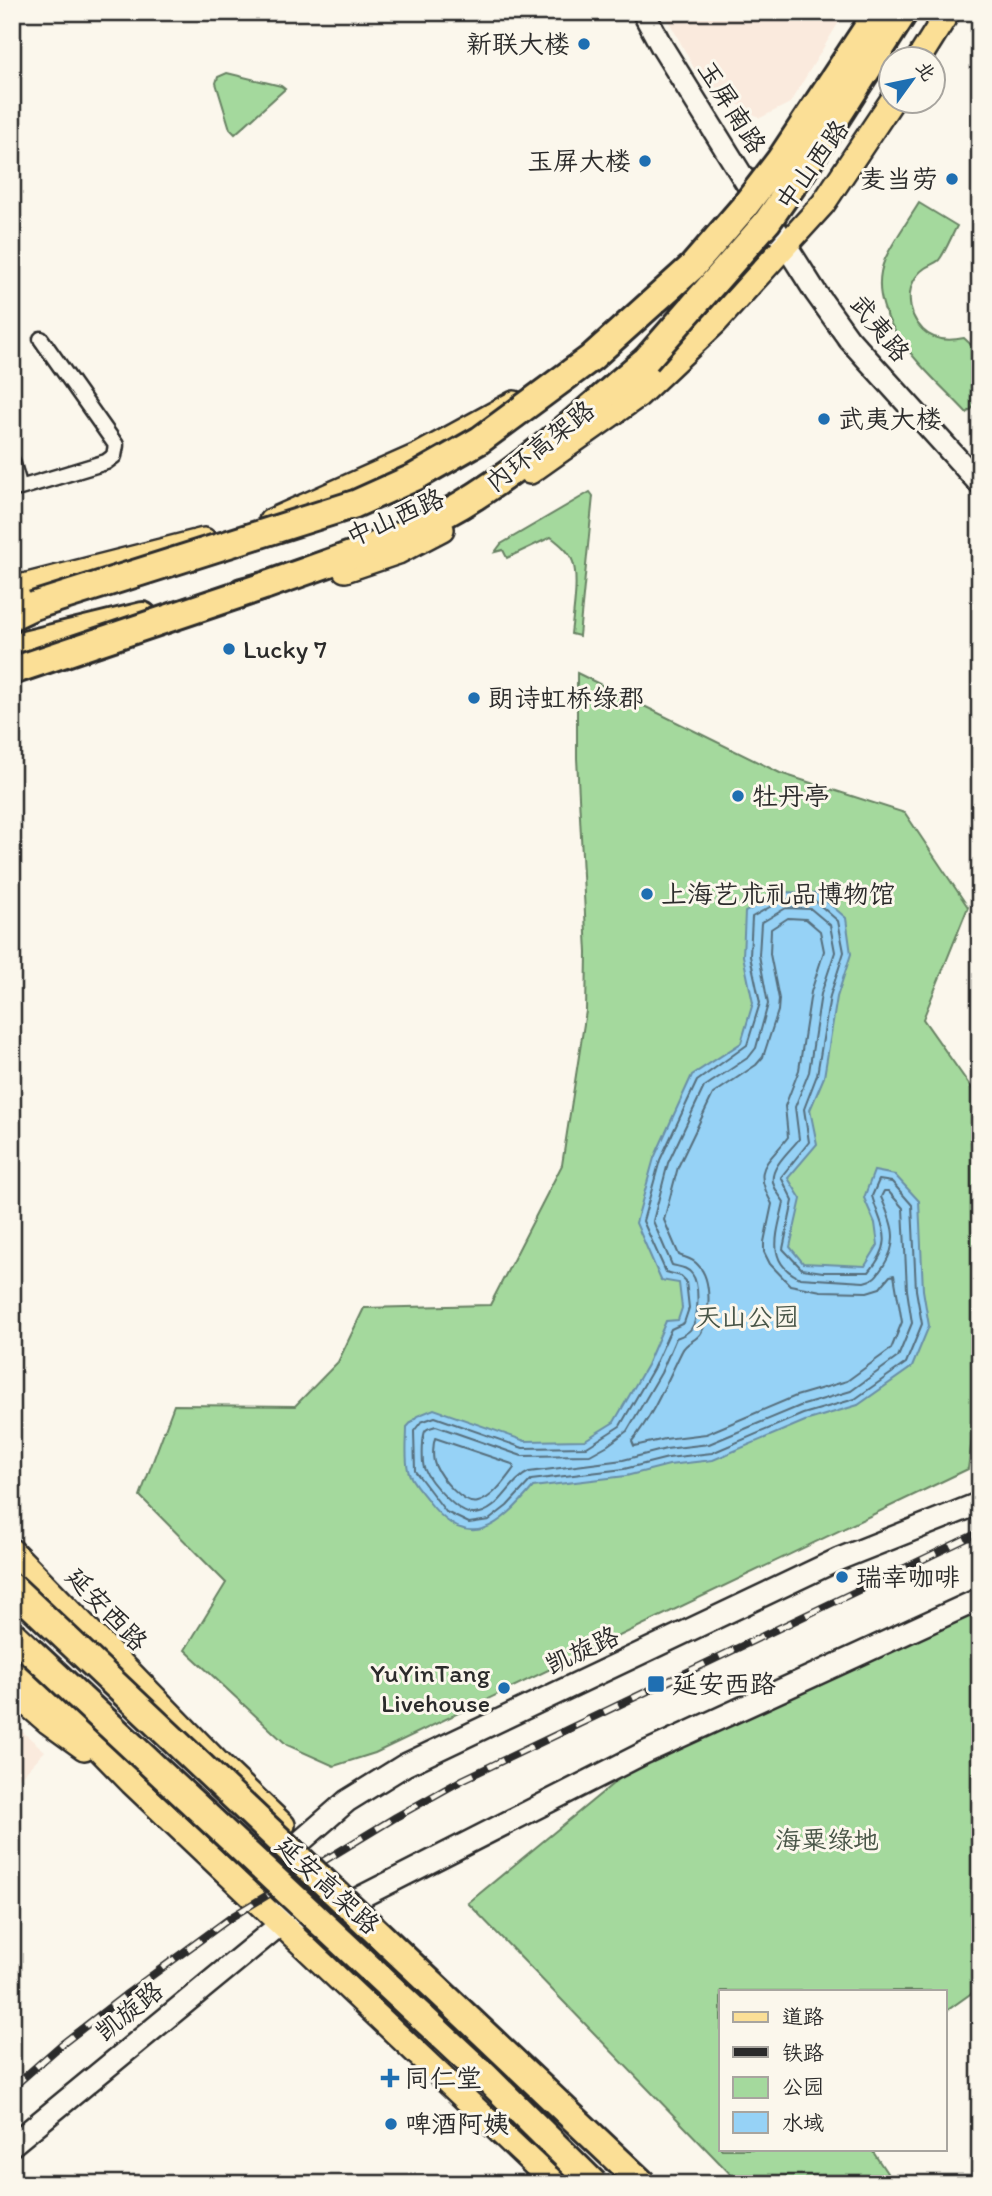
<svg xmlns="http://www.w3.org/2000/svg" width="992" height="2196" font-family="Itim,'LXGW WenKai TC',sans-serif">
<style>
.built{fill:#faeadd}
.green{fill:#a4d99d;stroke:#688264;stroke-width:2}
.water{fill:#96d2f6;stroke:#6b8fa5;stroke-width:2}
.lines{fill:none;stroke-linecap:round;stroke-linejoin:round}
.shore{stroke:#566e7c;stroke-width:2}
.street-casing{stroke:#2b2b2b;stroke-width:19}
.secondary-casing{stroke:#2b2b2b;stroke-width:26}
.primary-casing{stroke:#2b2b2b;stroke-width:28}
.highway-casing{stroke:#2b2b2b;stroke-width:32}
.street{stroke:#fbf7ec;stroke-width:14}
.secondary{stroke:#fbf7ec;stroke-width:21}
.primary{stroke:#fbdf96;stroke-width:23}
.highway{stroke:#fbdf96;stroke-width:26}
.rail-casing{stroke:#2b2b2b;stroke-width:8}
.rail{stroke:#fbf7ec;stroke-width:5;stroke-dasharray:16;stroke-linecap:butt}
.highway-bridge-casing{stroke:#2b2b2b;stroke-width:32;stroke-linecap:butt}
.highway-bridge{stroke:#fbdf96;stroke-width:26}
.poi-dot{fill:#1f6fb2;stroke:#fbf7ec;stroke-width:2.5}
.labels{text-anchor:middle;stroke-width:6;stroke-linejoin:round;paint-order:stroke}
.poi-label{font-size:26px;fill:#2b2b2b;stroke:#fbf7ec;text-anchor:start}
.street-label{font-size:26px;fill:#2b2b2b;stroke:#fbf7ec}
.park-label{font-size:26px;fill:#495648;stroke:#fbf7ec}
</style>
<rect width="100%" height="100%" fill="#fbf7ec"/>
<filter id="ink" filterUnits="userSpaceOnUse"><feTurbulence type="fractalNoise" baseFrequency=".0143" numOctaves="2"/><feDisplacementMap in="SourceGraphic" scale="14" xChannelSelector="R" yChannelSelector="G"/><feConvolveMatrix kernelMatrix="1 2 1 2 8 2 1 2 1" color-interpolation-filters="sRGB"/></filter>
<g filter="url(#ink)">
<!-- built -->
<path class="built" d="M664 12H845L790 103 760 118 701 81Z
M12 1723 45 1751 12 1786Z"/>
<!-- green -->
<path class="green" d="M227 73 281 86 285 89 235 134 230 129 216 83 218 77Z
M919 203 957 226C951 237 946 251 939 260 935 264 929 265 925 268 904 283 906 313 923 330 934 341 950 341 964 338L980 353V401L967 413C932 375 860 318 885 259 894 240 908 221 919 203Z
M590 492 593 496 579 636 571 634C573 615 579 580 573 562 569 551 560 544 551 537L507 558 503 550 495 552 501 544Z
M577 673 780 773 905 813 968 907 923 1019 980 1100V1377L968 1469 375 1753 334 1766 287 1745 185 1650 226 1583 140 1496 174 1405 295 1406 338 1362 364 1308 490 1305 562 1165 586 1011 587 953 577 758Z
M980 1603V1987L945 2012V1991H721V2149H871L887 2173 886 2184H740L468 1903 642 1760Z"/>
<!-- water -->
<path class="water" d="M782 892 817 893 846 918 851 954 837 997 824 1077 810 1110 817 1144 788 1178 801 1199 790 1247 803 1263 865 1266 878 1245 875 1223 864 1198 874 1171 895 1175 919 1201 923 1290 929 1326 912 1367 858 1405 805 1421 713 1460 669 1465 626 1476 533 1487C500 1526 469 1554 429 1502 423 1493 410 1481 408 1470 405 1457 407 1441 407 1427L417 1416 434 1409 525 1441 585 1440 614 1422 647 1365 666 1321 678 1320 682 1308 679 1283 661 1280 636 1223 654 1158 692 1075 741 1043 753 1003 743 956 745 912Z"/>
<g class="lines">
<!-- shore -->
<path class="shore" d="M784 899 814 900 838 921 844 952 830 996 817 1075 804 1109 809 1142 781 1177 793 1201 783 1249 802 1269 823 1272H869C896 1240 882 1230 872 1196L879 1180 892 1182 912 1205 916 1290 922 1324 906 1363 855 1399 803 1414 712 1453 668 1458 624 1469 531 1480 507 1506 489 1520 469 1523 446 1512 415 1471 414 1431 421 1422 435 1417 523 1448 587 1447 620 1426 653 1369 671 1329 684 1323 689 1308 686 1281 681 1276 666 1272 643 1221 660 1160 697 1081 747 1045 760 1003 750 956 752 917Z
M786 908 811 909 830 925 835 952 821 994 809 1072 795 1107 799 1139C791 1150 770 1167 773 1182 774 1189 780 1196 784 1202 778 1232 764 1262 800 1278L864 1282C875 1280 878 1274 884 1265 900 1240 892 1223 881 1197L884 1191H888L903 1208 907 1290 912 1323 898 1357 851 1391 800 1406 709 1444 666 1449 623 1460 529 1472C508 1481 501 1512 474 1514 459 1515 429 1482 424 1468 422 1462 422 1434 426 1430 428 1428 433 1427 436 1426L522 1456 590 1455 608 1445 627 1431 661 1373 676 1338C682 1336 687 1334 691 1329 699 1319 700 1284 692 1274 687 1267 679 1267 672 1265L653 1221 668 1163 704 1087 749 1057 756 1048 768 1004 759 955 761 923Z
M788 918 806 919 820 931 824 951 811 992 799 1070 785 1106 788 1137C766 1166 752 1167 772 1204L764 1242V1252L770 1264 790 1285 821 1291 867 1292 880 1288 890 1276 894 1275 902 1322 891 1349 847 1381 796 1396 706 1434 665 1439 634 1446 632 1441C654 1414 667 1381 682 1351 686 1342 696 1341 701 1333 711 1316 712 1279 698 1265 693 1259 686 1258 679 1255L664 1220 678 1167 713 1094 756 1065 763 1057 778 1011 779 999 770 954 771 929Z
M435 1438 512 1464 514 1468C505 1480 493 1498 478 1502 464 1507 440 1477 435 1465 432 1458 433 1445 435 1438Z"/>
<defs>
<path id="street" d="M12 461 20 488 106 462 114 456 116 445 41 339"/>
<path id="secondary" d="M643 12 662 47 754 195 816 293 849 339 980 484
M286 1904 300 1842 347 1801 405 1765 839 1559 980 1503
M12 2145 282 1923 355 1900 644 1753 980 1599"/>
<path id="primary" d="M918 60 948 12
M530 472 639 395 715 323 823 204 891 102
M271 521 419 455 514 403
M345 570 398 552 442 529
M12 589 204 540
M12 1551 221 1766 283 1825
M12 1660 132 1783 555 2184
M12 1691 48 1722 84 1748"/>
<path id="highway" d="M242 592 264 586C330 562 400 541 461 505 528 465 587 410 646 360
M12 616 33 606
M12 648 143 616
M552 2181 554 2184"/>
</defs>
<!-- street casing -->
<use href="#street" class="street-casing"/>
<!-- secondary casing -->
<use href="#secondary" class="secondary-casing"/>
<!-- primary casing -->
<use href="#primary" class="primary-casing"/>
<!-- highway casing -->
<use href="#highway" class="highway-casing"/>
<!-- street -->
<use href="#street" class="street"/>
<!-- secondary -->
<use href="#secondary" class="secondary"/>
<!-- primary -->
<use href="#primary" class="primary"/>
<!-- highway -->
<use href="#highway" class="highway"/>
<defs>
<path id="rail" d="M12 2088 61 2045 128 1993 233 1916 396 1817 464 1779 980 1532"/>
</defs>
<!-- rail casing -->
<use href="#rail" class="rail-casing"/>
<!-- rail -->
<use href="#rail" class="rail"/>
<defs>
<path id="highway-bridge" d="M646 360 767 222 799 176 904 12
M33 606 355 504 415 477 480 440 591 358 692 267 744 207 780 160 878 12
M12 671 264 586
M12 1587 643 2184
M12 1634 485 2076 594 2184"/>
</defs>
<!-- highway-bridge casing -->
<use href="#highway-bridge" class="highway-bridge-casing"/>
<!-- highway-bridge -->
<use href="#highway-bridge" class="highway-bridge"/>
</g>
</g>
<!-- markers -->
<g class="poi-dot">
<circle cx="584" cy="44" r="7"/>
<circle cx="645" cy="161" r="7"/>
<circle cx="952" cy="179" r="7"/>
<circle cx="824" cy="419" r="7"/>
<circle cx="229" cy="649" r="7"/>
<circle cx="474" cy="698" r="7"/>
<circle cx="738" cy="796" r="7"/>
<circle cx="647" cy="894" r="7"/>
<circle cx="842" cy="1577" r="7"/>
<rect x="647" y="1675" width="18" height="18" rx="3.5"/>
<circle cx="504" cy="1688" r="7"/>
<path d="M386.5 2067.5h7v7h7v7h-7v7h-7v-7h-7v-7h7z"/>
<circle cx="391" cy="2124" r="7"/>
</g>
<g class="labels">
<!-- poi labels -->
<g class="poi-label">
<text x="570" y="53" text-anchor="end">新联大楼</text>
<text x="631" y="170" text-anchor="end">玉屏大楼</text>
<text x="938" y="188" text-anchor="end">麦当劳</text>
<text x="838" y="428">武夷大楼</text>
<text x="243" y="658">Lucky 7</text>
<text x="488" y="707">朗诗虹桥绿郡</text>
<text x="752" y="805">牡丹亭</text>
<text x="661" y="903">上海艺术礼品博物馆</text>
<text x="856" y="1586">瑞幸咖啡</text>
<text x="490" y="1682" text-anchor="end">YuYinTang<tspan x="490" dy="30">Livehouse</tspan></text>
<text x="672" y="1693">延安西路</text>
<text x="404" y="2087">同仁堂</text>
<text x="405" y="2133">啤酒阿姨</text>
</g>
<!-- street labels -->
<g class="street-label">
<text transform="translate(732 107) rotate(58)" y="9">玉屏南路</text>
<text transform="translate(812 165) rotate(-54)" y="9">中山西路</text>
<text transform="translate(880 328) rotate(51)" y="9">武夷路</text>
<text transform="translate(540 446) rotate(-38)" y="9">内环高架路</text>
<text transform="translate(395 517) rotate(-24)" y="9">中山西路</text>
<text transform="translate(107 1609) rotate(46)" y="9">延安西路</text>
<text transform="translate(582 1650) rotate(-25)" y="9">凯旋路</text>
<text transform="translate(328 1885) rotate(43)" y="9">延安高架路</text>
<text transform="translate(129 2011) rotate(-39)" y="9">凯旋路</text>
</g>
<!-- park labels -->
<g class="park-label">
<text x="747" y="1326">天山公园</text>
<text x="827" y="1849">海粟绿地</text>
</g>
</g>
<!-- margin -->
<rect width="992" height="2196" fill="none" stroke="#fbf7ec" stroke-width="42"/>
<rect x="21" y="21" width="950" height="2154" fill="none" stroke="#2b2b2b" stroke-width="2.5" filter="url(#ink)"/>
<!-- legend -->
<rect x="719" y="1990" width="228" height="161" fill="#fbf7ec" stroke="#a8a59f" stroke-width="2"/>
<rect x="733" y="2012" width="35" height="10" fill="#fbdf96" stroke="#a8a59f" stroke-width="2"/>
<text x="782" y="2024" font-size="21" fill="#2b2b2b">道路</text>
<rect x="733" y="2047" width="35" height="10" fill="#2b2b2b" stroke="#a8a59f" stroke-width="2"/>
<text x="782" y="2060" font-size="21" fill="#2b2b2b">铁路</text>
<rect x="733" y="2077" width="35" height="21" fill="#a4d99d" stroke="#a8a59f" stroke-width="2"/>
<text x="782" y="2094" font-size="21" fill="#2b2b2b">公园</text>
<rect x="733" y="2112" width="35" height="21" fill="#96d2f6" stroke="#a8a59f" stroke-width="2"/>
<text x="782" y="2130" font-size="21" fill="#2b2b2b">水域</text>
<!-- north arrow -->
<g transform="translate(912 80) rotate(57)"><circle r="33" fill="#fbf7ec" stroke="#a8a59f" stroke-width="2"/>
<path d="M0-5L12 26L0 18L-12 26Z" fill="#1f6fb2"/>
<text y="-10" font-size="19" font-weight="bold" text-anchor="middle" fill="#2b2b2b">北</text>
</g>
</svg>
